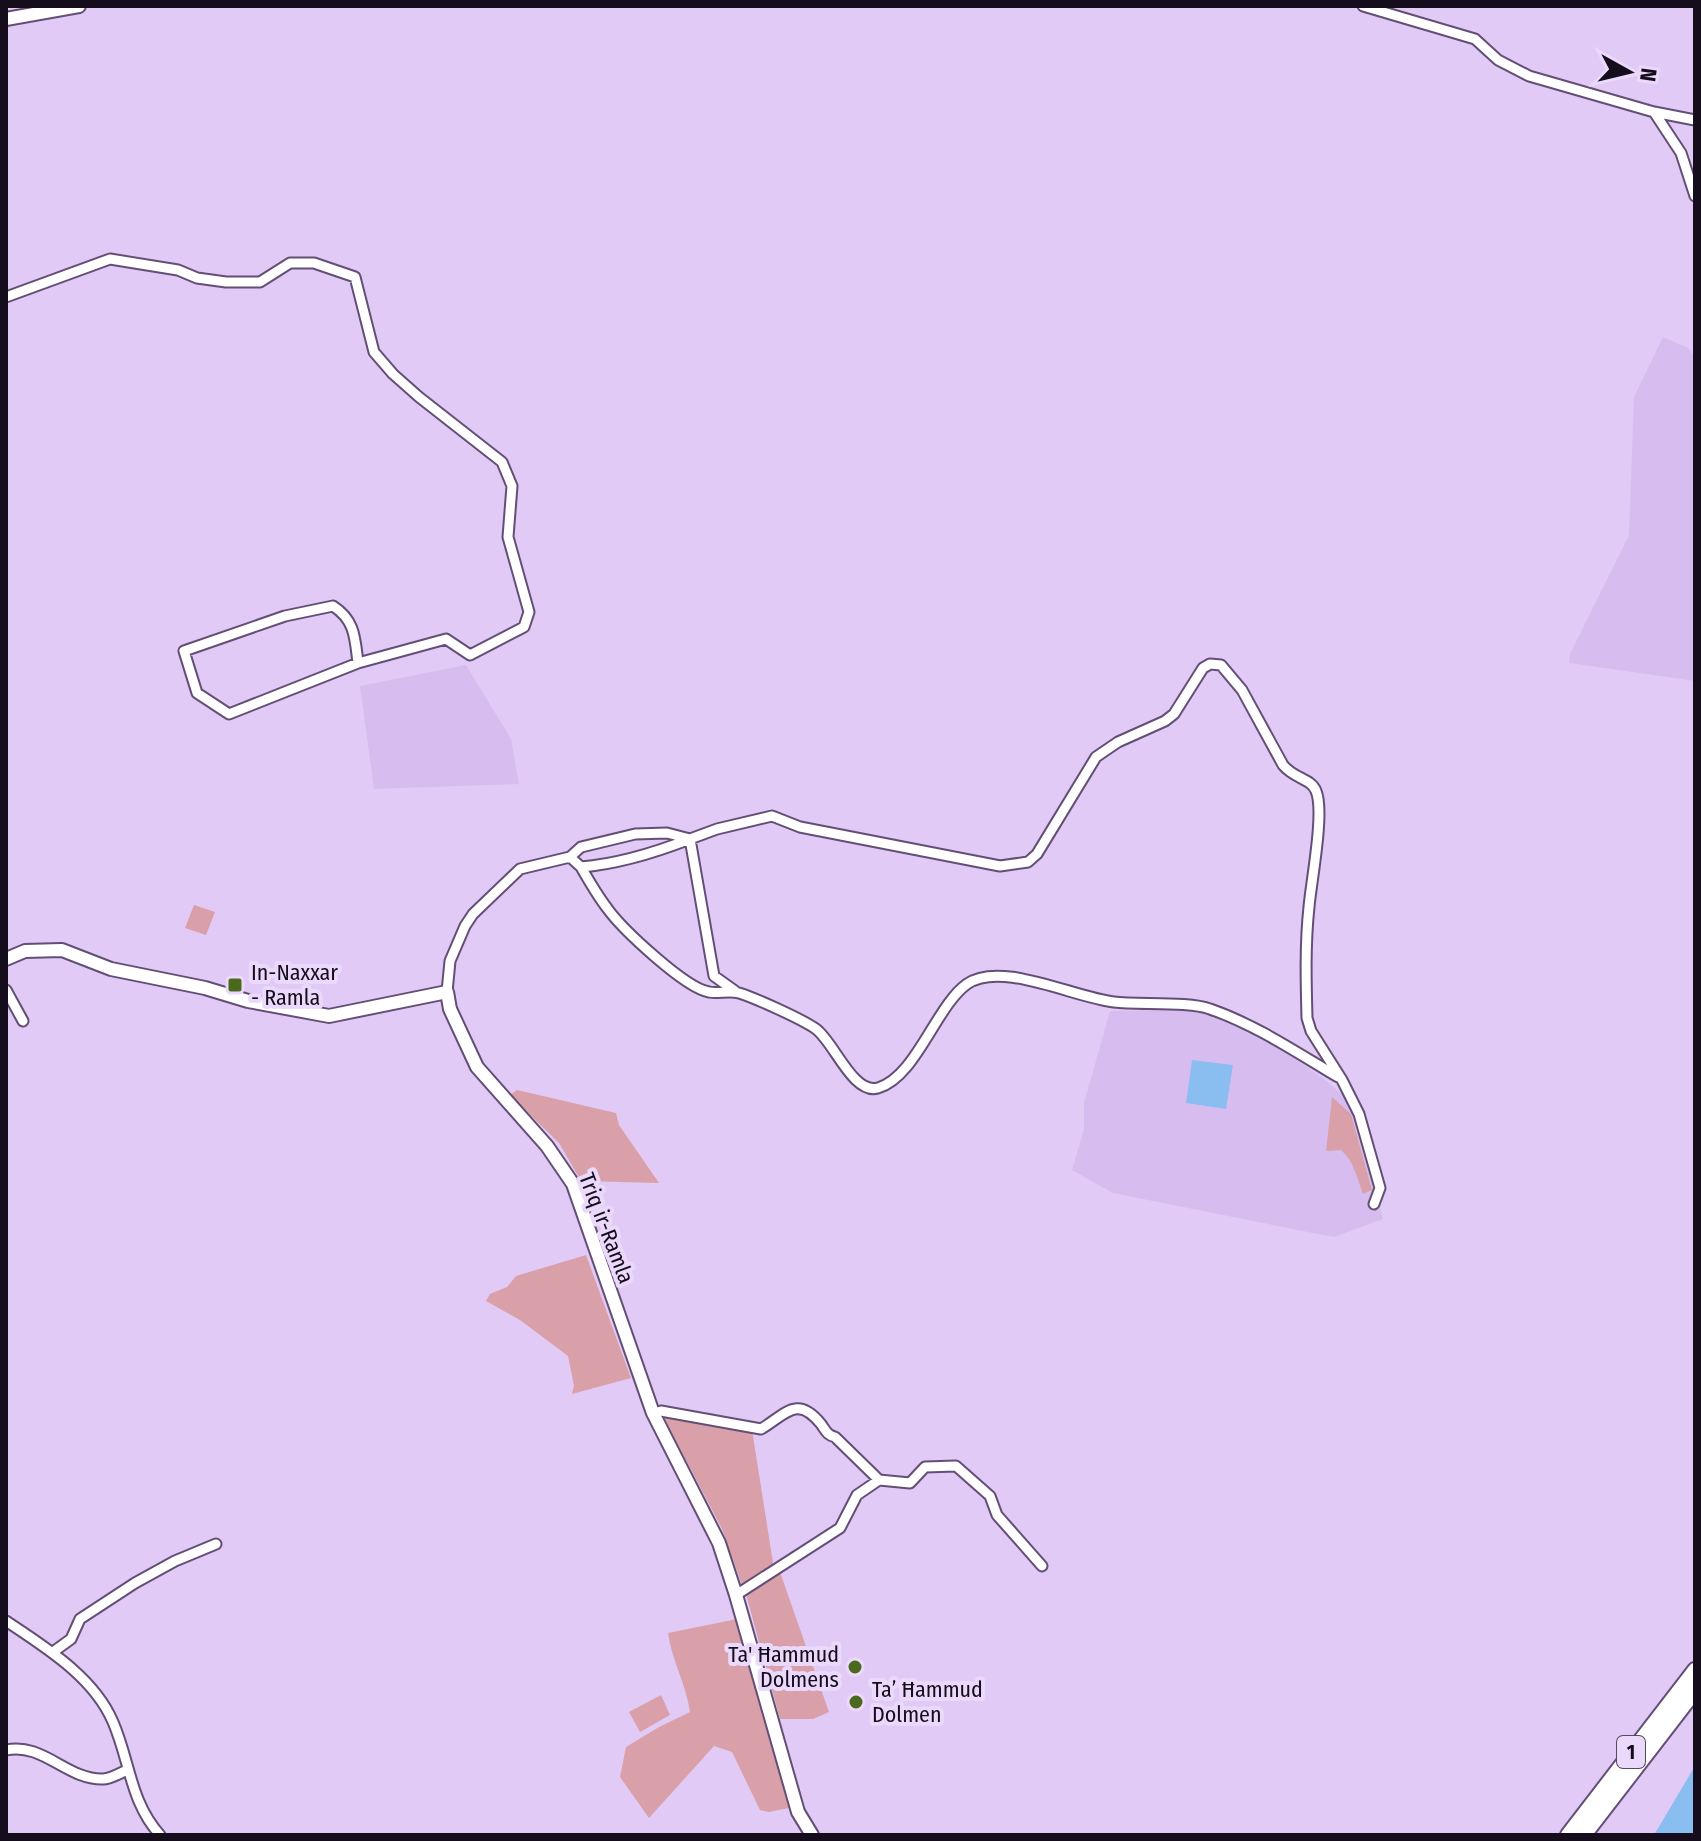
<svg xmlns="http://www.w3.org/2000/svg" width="1701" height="1841" font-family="'Fira Sans Condensed',sans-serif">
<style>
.built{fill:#d7bdef}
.green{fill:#d9a0a9}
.water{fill:#8bbef0}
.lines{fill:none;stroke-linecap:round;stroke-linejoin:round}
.minor-casing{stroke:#634f75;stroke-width:13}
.major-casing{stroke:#634f75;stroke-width:16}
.highway-casing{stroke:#634f75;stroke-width:18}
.minor{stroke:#fff;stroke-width:9}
.major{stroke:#fff;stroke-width:12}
.highway{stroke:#fff;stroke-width:14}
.poi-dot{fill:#4b691d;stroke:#ebd9fc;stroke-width:3}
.labels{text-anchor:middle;stroke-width:8;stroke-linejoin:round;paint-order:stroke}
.shield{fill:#ebd9fc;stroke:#554a5f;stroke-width:2}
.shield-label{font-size:20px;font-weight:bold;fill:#150d1c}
.poi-label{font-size:22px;fill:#150d1c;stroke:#ebd9fc;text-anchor:start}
.street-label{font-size:22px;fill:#150d1c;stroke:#ebd9fc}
</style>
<rect width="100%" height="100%" fill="#e1caf6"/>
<!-- built -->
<path class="built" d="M1663 337 1688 348 1695 357V681L1569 663 1570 654 1629 535 1634 397Z
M466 665 511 739 519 784 374 789 360 686Z
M1197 1009 1256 1031 1325 1080 1345 1097 1357 1120 1383 1219 1334 1237 1323 1235 1113 1193 1072 1170 1084 1129V1103L1110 1011Z"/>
<!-- green -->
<path class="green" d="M194 905 215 912 206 935 185 928Z
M517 1090 616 1113 619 1125 659 1183 581 1181 559 1143 510 1095Z
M1332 1097 1351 1114 1372 1190 1363 1194C1357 1178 1354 1161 1341 1150L1326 1151Z
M586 1255 631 1378 572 1394 574 1386 568 1356 520 1320 486 1301 490 1294 507 1287 516 1276Z
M661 1412 752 1430 774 1569 748 1586 742 1585 722 1529Z
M780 1572 829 1712 813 1719H780L746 1594Z
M737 1619 789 1808 769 1812 760 1810 732 1752 714 1746 649 1818 620 1777 626 1747 659 1727 690 1712C686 1684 672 1661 668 1633Z
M661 1695 670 1715 640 1732 629 1712Z"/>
<!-- water -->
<path class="water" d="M1192 1060 1233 1065 1226 1109 1186 1103Z
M1695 1766V1835H1654Z"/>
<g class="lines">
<defs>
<path id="minor" d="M1363 6 1475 39 1498 60 1529 76 1654 112 1695 120
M1654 112 1681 153 1695 196
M6 297 110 259 178 270 197 278 226 282H260L290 263H314L355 277 374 352 393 374 419 397 502 462 512 486 508 537 529 612 524 627 470 655 446 639 358 663 229 714 197 693 184 651 285 616 333 606C355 620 355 638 358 663
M570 857 581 867C618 864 654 853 690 839L714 976 735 991
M581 867C589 881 597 895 607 908 622 929 685 988 709 992 718 994 729 990 739 993 755 998 802 1019 816 1029 834 1042 853 1095 878 1088 916 1077 936 1006 967 984 1001 960 1075 998 1114 1002 1138 1005 1190 1001 1210 1009 1256 1025 1296 1052 1338 1077
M6 990 23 1021
M447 992 450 961 465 926 473 914 520 869 570 857 581 847 635 834 667 833 690 839 717 829 772 816 800 827 1000 866 1028 862 1037 854 1096 757 1118 742 1165 721 1174 714 1203 668 1210 664 1221 665 1242 690 1283 765C1294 779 1311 778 1316 791 1325 812 1311 882 1309 907 1305 944 1306 981 1307 1018L1311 1031 1342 1080 1359 1114 1380 1188 1374 1204
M653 1413 661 1411 761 1429C785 1415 797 1394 821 1424 826 1431 827 1435 835 1437L879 1480
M736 1595 840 1528 857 1495 879 1480 910 1483 925 1467 956 1466 990 1496 997 1515 1042 1566
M6 1621C45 1647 94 1677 113 1722 130 1761 130 1802 160 1835
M53 1652 71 1639 80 1619 135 1583 175 1561 216 1544
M6 1750C43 1742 67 1780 103 1779 111 1779 120 1773 127 1770"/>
<path id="major" d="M6 19 79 6
M6 959 25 951 62 950 111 969 205 988 248 1001 329 1016 447 992 450 1009 477 1067 547 1146 573 1184 653 1413 719 1543 736 1595 798 1812 812 1835"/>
<path id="highway" d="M1568 1835 1695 1670
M1584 1835 1695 1691"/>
</defs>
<!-- minor casing -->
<use href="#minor" class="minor-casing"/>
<!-- major casing -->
<use href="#major" class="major-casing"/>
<!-- highway casing -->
<use href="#highway" class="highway-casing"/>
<!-- minor -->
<use href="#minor" class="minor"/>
<!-- major -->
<use href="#major" class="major"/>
<!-- highway -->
<use href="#highway" class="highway"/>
</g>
<!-- markers -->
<g class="poi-dot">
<rect x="227" y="977" width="16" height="16" rx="4"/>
<circle cx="855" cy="1667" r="8"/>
<circle cx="856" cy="1702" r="8"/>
</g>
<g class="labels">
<!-- shield labels -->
<rect class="shield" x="1617" y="1736" width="28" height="32" rx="6"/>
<g class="shield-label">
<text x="1631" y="1759">1</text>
</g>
<!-- poi labels -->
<g class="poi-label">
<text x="251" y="980">In-Naxxar<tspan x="251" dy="25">- Ramla</tspan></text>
<text x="839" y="1662" text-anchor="end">Ta' Ħammud<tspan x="839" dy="25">Dolmens</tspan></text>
<text x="872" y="1697">Ta’ Ħammud<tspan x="872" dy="25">Dolmen</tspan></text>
</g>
<!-- street labels -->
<g class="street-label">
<text transform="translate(607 1228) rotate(69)" y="8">Triq ir-Ramla</text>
</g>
</g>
<!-- border -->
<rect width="1701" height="1841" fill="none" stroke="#150d1c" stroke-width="16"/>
<!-- north arrow -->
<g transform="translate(1629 72) rotate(98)" stroke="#ebd9fc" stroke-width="6" paint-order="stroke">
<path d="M0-6L14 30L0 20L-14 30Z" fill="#150d1c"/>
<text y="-12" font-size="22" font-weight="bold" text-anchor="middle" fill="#150d1c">N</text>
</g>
</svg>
